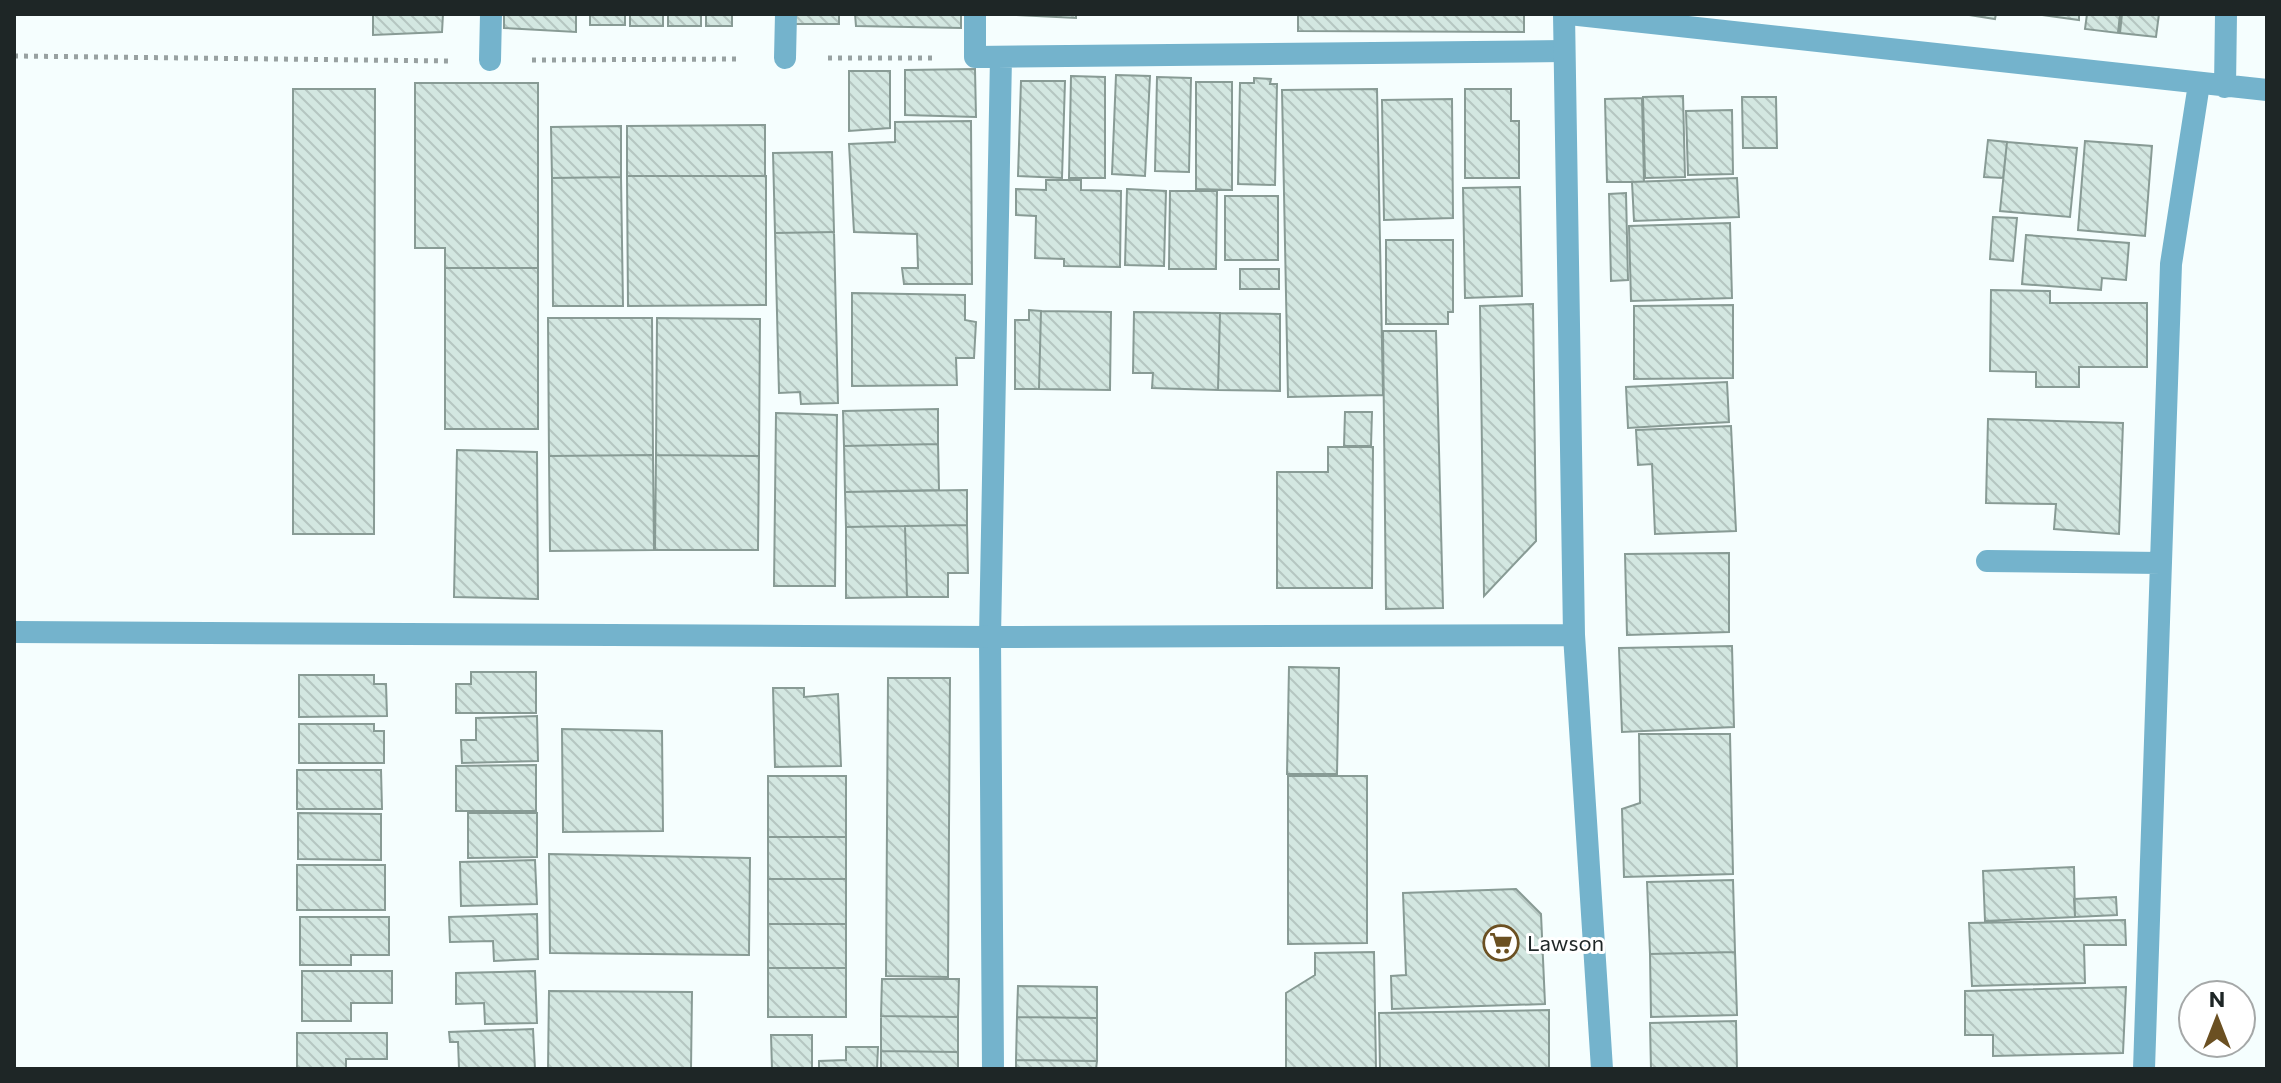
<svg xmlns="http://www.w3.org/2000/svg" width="2281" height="1083" font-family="Commissioner,sans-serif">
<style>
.building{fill:url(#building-back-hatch);stroke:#889b95;stroke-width:2}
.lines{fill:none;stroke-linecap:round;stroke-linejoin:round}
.path{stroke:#98a1a1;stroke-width:5;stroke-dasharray:4 6;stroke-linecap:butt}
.minor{stroke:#74b3cc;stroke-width:22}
.tertiary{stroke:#74b3cc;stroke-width:22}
.labels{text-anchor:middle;stroke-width:6;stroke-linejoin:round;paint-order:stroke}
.poi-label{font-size:22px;fill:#1e2626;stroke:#fff;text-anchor:start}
</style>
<defs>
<pattern id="building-back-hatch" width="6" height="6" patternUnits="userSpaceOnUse" patternTransform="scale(2)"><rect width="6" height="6" fill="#d3e7e1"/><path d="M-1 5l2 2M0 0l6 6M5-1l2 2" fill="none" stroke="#b5c6c1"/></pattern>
</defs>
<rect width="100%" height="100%" fill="#f5fefe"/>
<!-- building -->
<path class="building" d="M373 14H443L442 32 373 35Z
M504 14H576V32L504 28Z
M590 14H625V25H590Z
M630 14H663V26H630Z
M668 14H701V26H668Z
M706 14H742H732V26H706Z
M792 14H839V24H792Z
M855 14H961V28L856 26Z
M998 14H1076V18Z
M1298 14H1524V32L1298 31Z
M1963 14H1996L1995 19Z
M2035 14H2079V20Z
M2087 14H2120L2118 33 2085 29Z
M2122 14H2159L2156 37 2120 33Z
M975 69 976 117 905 115V70Z
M849 71H890V128L849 131Z
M1116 75 1150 76 1145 176 1112 174Z
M1071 76 1105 77V178H1069Z
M1157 77 1191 78 1189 172 1155 171Z
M1254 78 1271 79 1270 84H1277L1275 185 1238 184 1240 83H1254Z
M1021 81H1065L1062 178 1018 176Z
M1196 82H1232V190L1196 189Z
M415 83H538V268H445V248H415Z
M293 89H375L374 534H293Z
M1377 89 1383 395 1288 397 1282 90Z
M1465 89H1511V121H1519V178H1465Z
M1683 96 1685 177 1645 178 1643 97Z
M1742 97H1776L1777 148H1743Z
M1642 98 1644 182H1607L1605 99Z
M1452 99 1453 218 1384 220 1382 100Z
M1732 110 1733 174 1688 175 1686 111Z
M971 121 972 284H904L902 268H918L917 234 854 232 849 144 895 142V122Z
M765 125V176H627V126Z
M621 126V177L552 178 551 127Z
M1988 140 2007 142 2003 178 1984 177Z
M2085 141 2152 146 2145 236 2078 230Z
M2007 142 2077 148 2070 217 2000 211Z
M832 152 834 232 775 233 773 153Z
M627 176H766V305L628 306Z
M621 177 623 306H553L552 178Z
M1737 178 1739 217 1634 221 1632 182Z
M1046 180H1081V190L1121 191 1120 267 1064 266V259L1035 258 1036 216 1016 215V189L1046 190Z
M1520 187 1522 296 1465 298 1463 188Z
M1127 189 1166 191 1164 266 1125 265Z
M1170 191H1217L1216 269H1169Z
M1626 193 1628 280 1611 281 1609 194Z
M1225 196H1278V260H1225Z
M1993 217 2017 218 2013 261 1990 259Z
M1730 223 1732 298 1631 301 1629 226Z
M834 232 838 403 801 404 800 392 779 393 775 233Z
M2026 235 2129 243 2126 280 2102 278 2101 290 2022 284Z
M1386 240H1453V312H1448V324H1386Z
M445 268H538V429H445Z
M1240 269H1279V289H1240Z
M1991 290 2050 291V303H2147V367H2079V387H2036V372L1990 371Z
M852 293 965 295V320L976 322 974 358H956L957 385 852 386Z
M1533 304 1536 541 1484 596 1480 306Z
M1733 305V378L1634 379V306Z
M1029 310 1041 311 1039 389H1015V320H1029Z
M1041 311 1111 312 1110 390 1039 389Z
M1134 312 1220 313 1218 390 1152 388 1153 373H1133Z
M1220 313 1280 314V391L1218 390Z
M548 318H652L653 455 549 456Z
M657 318 760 319 759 456 656 455Z
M1383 331H1436L1443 608 1386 609Z
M1727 382 1729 422 1628 428 1626 387Z
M938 409V444L844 446 843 411Z
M1345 412H1372L1371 446H1344Z
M776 413 837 415 835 586H774Z
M1988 419 2123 423 2119 534 2054 529 2056 504 1986 503Z
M1731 426 1736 531 1655 534 1652 464 1638 465 1636 430Z
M938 444 939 490 845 492 844 446Z
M1328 447H1373L1372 588H1277V472H1328Z
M457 450 537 452 538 599 454 597Z
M653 455 654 550 550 551 549 456Z
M656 455 759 456 758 550H655Z
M967 490V525L846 527 845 492Z
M967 525 968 573H948V597H907L905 526Z
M905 526 907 597 846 598V527Z
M1729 553V632L1627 635 1625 554Z
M1732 646 1734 727 1622 732 1619 648Z
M1289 667 1339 668 1337 774H1287Z
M471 672H536V713H456V684H471Z
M299 675H374V684H386L387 716 299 717Z
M888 678H950L948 977 886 976Z
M773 688H804V697L838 694 841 766 775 767Z
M537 716 538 761 462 763 461 740H476V718Z
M299 724H374V731H384V763H299Z
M562 729 662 731 663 831 563 832Z
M1639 734H1730L1733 874 1624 877 1622 809 1640 803Z
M536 765V811H456V766Z
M297 770H381L382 809H297Z
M768 776H846V837H768Z
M1288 776H1367V943L1288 944Z
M298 813 381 814V860L298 859Z
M468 813H537V857L468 858Z
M768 837H846V879H768Z
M549 854 750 858 749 955 550 953Z
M535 860 537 904 461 906 460 862Z
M297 865H385V910H297Z
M2074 867 2075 917 1985 921 1983 871Z
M768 879H846V924H768Z
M1733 880 1735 952 1650 954 1647 882Z
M1516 889 1541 914 1545 1004 1392 1009 1391 976 1406 975 1403 893Z
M2116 897 2117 915 2075 917 2074 899Z
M537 914 538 959 494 961 493 941 450 942 449 917Z
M300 917H389V955H351V965H300Z
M2125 920 2126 945H2084L2085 983 1972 986 1969 923Z
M768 924H846V968H768Z
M1374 952 1376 1069H1286V993L1315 975V953Z
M1735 952 1737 1015 1651 1017 1650 954Z
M768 968H846V1017H768Z
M302 971H392V1003H351V1021H302Z
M535 971 537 1023 485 1024 484 1003 456 1004V973Z
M882 979H959L958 1017 881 1016Z
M1018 986 1097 987V1018L1017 1017Z
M2126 987 2123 1053 1993 1056V1035H1965V991Z
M549 991 692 992 691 1069H548Z
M1549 1010V1069H1380L1379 1013Z
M881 1016 958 1017V1052L881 1051Z
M1017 1017 1097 1018V1061L1016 1060Z
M1736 1021 1737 1069H1651L1650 1023Z
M533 1029 535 1069 459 1068 458 1042H450L449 1032Z
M297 1033H387V1059H346V1069H297Z
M771 1035H812V1069H772Z
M846 1047H878L877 1069H819V1061L846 1060Z
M881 1051 958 1052V1069H881Z
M1016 1060 1097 1061 1096 1069H1016Z"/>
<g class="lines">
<!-- path -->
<path class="path" d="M14 56 450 61
M828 58H934
M532 60 742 59"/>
<!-- minor -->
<path class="minor" d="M975 14V57L1564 51
M1569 14 2267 90
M785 58 786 14
M490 60 491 14
M2225 87 2226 14
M1987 561 2161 563
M993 1069 990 637 1001 57
M2144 1069 2171 264 2199 84"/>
<!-- tertiary -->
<path class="tertiary" d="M1564 14 1574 635 1602 1069
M14 632 990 637 1574 635"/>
</g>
<!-- icons -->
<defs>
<symbol id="supermarket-ring" viewBox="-11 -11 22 22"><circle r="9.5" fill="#fff" stroke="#6b5022" stroke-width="1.5"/><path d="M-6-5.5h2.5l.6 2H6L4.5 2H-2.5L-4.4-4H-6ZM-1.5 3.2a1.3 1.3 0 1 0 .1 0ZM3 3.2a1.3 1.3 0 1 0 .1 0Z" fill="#6b5022"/></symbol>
</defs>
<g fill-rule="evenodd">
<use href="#supermarket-ring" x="1481" y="923" width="40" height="40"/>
</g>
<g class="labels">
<!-- poi labels -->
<g class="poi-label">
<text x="1527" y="951">Lawson</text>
</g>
</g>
<!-- border -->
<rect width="2281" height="1083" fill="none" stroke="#1e2626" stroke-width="32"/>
<!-- north arrow -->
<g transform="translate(2217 1019)"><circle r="38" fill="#ffffff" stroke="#a5a8a8" stroke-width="2"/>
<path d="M0-6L14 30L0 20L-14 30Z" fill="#6b5022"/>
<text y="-12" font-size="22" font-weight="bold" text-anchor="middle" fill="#1e2626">N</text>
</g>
</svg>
